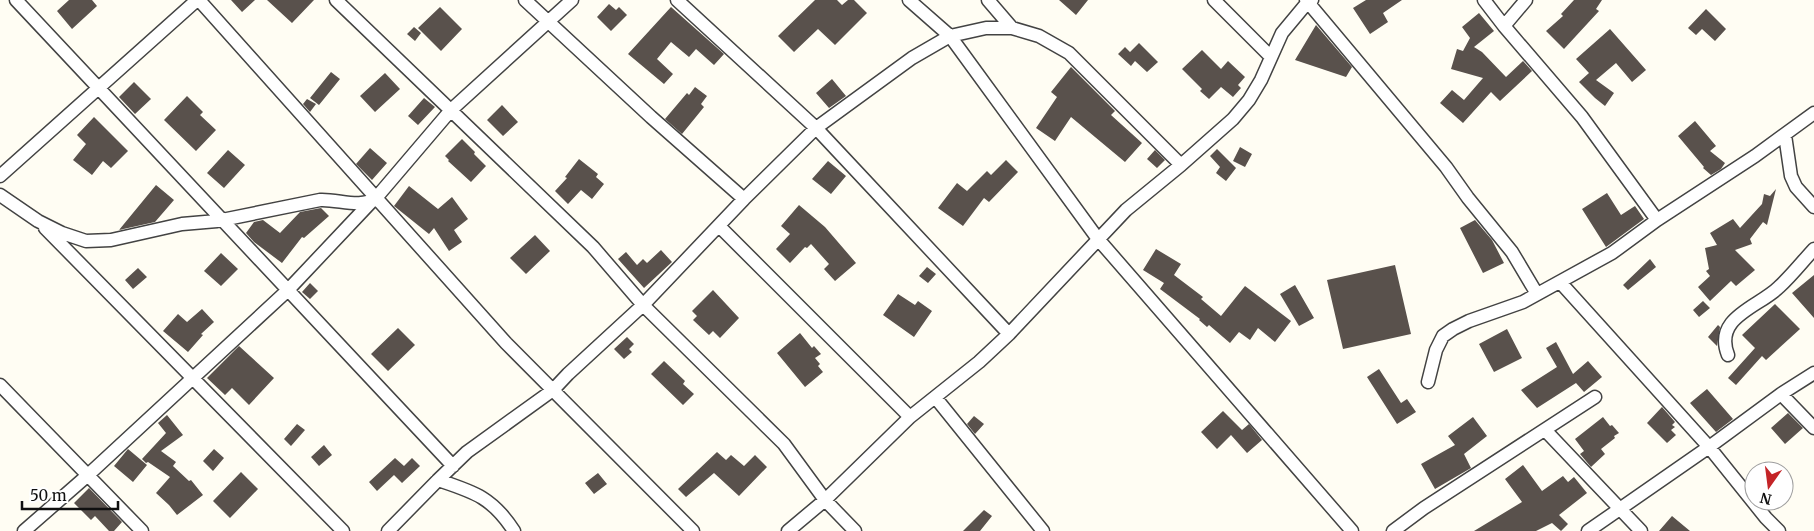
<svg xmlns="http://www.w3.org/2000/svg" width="1814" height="531" font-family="Merriweather,serif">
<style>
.building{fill:#59514c}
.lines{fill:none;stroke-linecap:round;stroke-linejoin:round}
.minor-casing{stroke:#434343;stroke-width:15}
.minor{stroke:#fff;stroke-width:12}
</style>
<rect width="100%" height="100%" fill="#fffdf3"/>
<!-- building -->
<path class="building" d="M69 0H92L97 6 72 29 57 11Z
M231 0H255L242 12Z
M267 0H314L292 23Z
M815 0H837L842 5 848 0H854L867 13 835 45 818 29 794 52 778 36Z
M1059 0H1088L1076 15Z
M1366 0H1402L1383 13 1388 22 1370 34 1353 8Z
M1574 0H1602L1596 9 1599 11 1564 49 1546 31 1563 16 1561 14Z
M609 4 616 10 619 7 627 15 611 31 597 17Z
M440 7 462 29 441 51 418 28Z
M671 7 724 54 714 65 696 49 689 57 671 42 657 59 673 74 664 84 628 54Z
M1706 9 1726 29 1715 41 1702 29 1696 35 1688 28Z
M1479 13 1494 31 1474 47 1482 52 1506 77 1523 61 1532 71 1500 101 1491 92 1463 123 1440 103 1452 90 1464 100 1483 78 1451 69 1457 49 1463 51 1470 38 1462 27Z
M1316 25 1352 67 1346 77 1295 60Z
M414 27 421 33 415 41 407 34Z
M1610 29 1646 70 1632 82 1616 63 1596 80 1614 93 1605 106 1595 98 1579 82 1589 73 1576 59Z
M1139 43 1158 62 1147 72 1135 61 1131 66 1118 54 1125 47 1130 52Z
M1202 50 1221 69 1228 61 1245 77 1238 85 1241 88 1233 97 1221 87 1209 99 1200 91 1202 89 1182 69Z
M1071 67 1115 111 1111 115 1142 143 1125 162 1071 117 1055 141 1036 128 1057 97 1051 92Z
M331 72 340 79 319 105 310 98Z
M385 73 400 89 375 112 360 96Z
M832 79 846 96 829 108 816 93Z
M134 82 151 99 135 114 119 97Z
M695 87 707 96 701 104 704 107 682 134 665 119 687 93 689 95Z
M187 96 203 112 200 115 216 130 196 151 164 120Z
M424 98 435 107 418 125 408 116Z
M307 99 316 104 310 112 303 104Z
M502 105 518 122 503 136 487 120Z
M94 117 128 151 111 168 103 161 92 175 73 160 86 144 77 135Z
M1695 121 1716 146 1710 151 1725 163 1721 169 1711 175 1703 168 1704 167 1678 136Z
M462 139 475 152 474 154 486 166 471 182 448 161 449 160 445 156Z
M1240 147 1252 154 1245 167 1233 161Z
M370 148 387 163 372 180 356 164Z
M1217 149 1236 168 1226 181 1216 173 1220 167 1210 156Z
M228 150 245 165 224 188 207 173Z
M1155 150 1165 160 1157 168 1147 159Z
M579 159 598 174 596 177 604 184 592 199 581 190 568 204 555 191 567 178 565 177Z
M1006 160 1018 172 989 202 984 198 963 226 938 208 957 183 967 191 987 171 991 175Z
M828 161 846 176 831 194 812 179Z
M156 185 174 200 155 222 119 230Z
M409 186 438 209 452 197 468 219 454 230 462 242 449 251 434 228 429 234 394 206Z
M1776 189 1767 225 1763 222 1750 239 1752 244 1735 250 1755 270 1736 286 1731 281 1710 301 1698 287 1710 276 1706 271 1709 269 1705 248 1717 245 1710 233 1733 219 1740 228 1762 204 1764 194 1770 196Z
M1607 193 1621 215 1635 206 1644 219 1606 247 1582 209Z
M799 205 825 227 856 263 835 281 824 269 829 264 811 244 807 248 805 247 790 263 776 249 790 234 781 226Z
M321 208 329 216 304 238 302 237 282 263 254 242 246 233 254 222 263 220 280 233 300 212Z
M1475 220 1492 240 1504 263 1483 273 1460 228Z
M535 235 550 251 526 274 510 258Z
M1156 249 1181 264 1174 275 1203 297 1201 299 1221 316 1245 286 1291 321 1275 342 1258 328 1250 340 1239 332 1230 343 1209 325 1207 327 1199 320 1200 319 1160 289 1164 283 1143 270Z
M661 250 672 262 644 288 618 259 626 252 637 265 643 259 647 263Z
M221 253 238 269 221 286 204 271Z
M1650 259 1656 267 1628 290 1623 285Z
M1395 265 1411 334 1343 349 1327 280Z
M927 267 936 274 928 283 919 276Z
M138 268 147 277 133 289 125 280Z
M1814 275V318L1792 293Z
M310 283 318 291 310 299 302 292Z
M1295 285 1314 318 1299 326 1280 294Z
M713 290 739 318 720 338 713 331 709 335 693 320 697 316 692 311Z
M898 294 915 305 918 301 932 311 914 337 883 315Z
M1703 301 1710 308 1699 317 1693 310Z
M1775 304 1800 329 1766 360 1762 356 1736 385 1728 378 1755 348 1742 335Z
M202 309 214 322 201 334 203 335 188 352 163 331 178 314 187 322Z
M1718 325 1720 327 1717 346 1708 337Z
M398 328 415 345 388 371 371 354Z
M1507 329 1522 358 1494 372 1479 344Z
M800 333 812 348 814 346 821 354 815 358 820 364 818 366 823 372 805 387 777 353Z
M627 337 634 344 629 349 632 352 624 359 614 349Z
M1556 342 1573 374 1588 361 1602 377 1584 392 1576 383 1537 408 1521 390 1557 367 1546 348Z
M239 346 274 378 249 405 232 388 225 395 207 378Z
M664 361 685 381 683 384 694 394 683 405 651 374Z
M1379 369 1401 403 1407 399 1416 412 1397 424 1367 377Z
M1707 389 1733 419 1716 432 1690 403Z
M1662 407 1675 422 1672 425 1675 427 1671 430 1676 435 1667 443 1647 423Z
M1223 411 1242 430 1249 424 1262 440 1247 453 1231 435 1217 449 1201 432Z
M1788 413 1803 428 1785 444 1771 428Z
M167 415 183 435 161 451 176 462 173 466 189 481 191 480 203 495 177 515 169 505 156 493 170 477 148 462 146 463 142 459 166 433 158 423Z
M974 416 984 424 975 434 967 424Z
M1473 417 1487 436 1464 454 1471 468 1435 489 1421 464 1455 445 1448 436Z
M1603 417 1610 426 1612 425 1619 433 1614 436 1615 438 1601 449 1605 454 1591 467 1580 454 1584 451 1575 439Z
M297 424 305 430 291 446 284 439Z
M324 445 332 455 319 466 311 457Z
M128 449 147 465 133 482 114 466Z
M214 449 224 458 213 471 203 461Z
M717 452 726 460 731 455 744 466 755 455 767 467 739 496 714 473 686 497 678 489Z
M395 458 404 466 412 458 420 466 402 483 394 475 377 491 369 482Z
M1523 465 1542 491 1563 476 1568 482 1574 477 1587 493 1559 515 1568 524 1561 531 1552 523 1536 531H1474L1522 502 1505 479Z
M241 472 258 489 230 518 213 501Z
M598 473 607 484 594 494 585 483Z
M89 488 122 522 114 531H109L95 516 91 520 74 503Z
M984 510 992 516 980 531H963Z
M1672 516 1690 531H1659Z"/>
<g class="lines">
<defs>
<path id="minor" d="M16 0 453 466
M199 0 506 343 693 531
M336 0 593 247 643 305 744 199 816 128 912 58 950 36 986 28H1012L1039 36 1069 53 1181 165
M525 0 651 117 744 199
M677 0 816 128 1009 334
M909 0 950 36 1098 239 1352 531
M988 0 1012 28
M1214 0 1270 56
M1306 0 1446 167 1468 198 1512 252 1537 294
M1484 0 1504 26 1582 117 1657 220
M1504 26 1526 0
M1785 135 1791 176 1796 187 1814 207
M0 176 197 0
M0 195 38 221 62 233 86 241 111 240 182 224 217 221 320 200C339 199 360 209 376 198L451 110 572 0
M719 226 910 417
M45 228 343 531
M1560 282 1709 447 1766 518 1779 531
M1728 355C1713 317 1759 307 1779 287 1792 275 1802 262 1814 249
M1428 382 1436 350 1443 336 1453 329 1469 321 1523 302 1612 253 1657 220 1755 156 1814 113
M0 385 142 531
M1781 394 1814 428
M935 397 1043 531
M1545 430 1641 531
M438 480C474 492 492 497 514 531
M24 531 88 475 288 290 372 201
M388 531 438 480 467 452 553 390 568 374 643 305 784 444 825 500 855 531
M788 531 825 500 910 417 979 362 1009 334 1126 210 1181 165 1233 119 1249 100 1261 80 1282 33 1307 3 1312 0
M1393 531 1424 508 1595 397
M1588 531 1709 447 1781 394 1814 373"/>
</defs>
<!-- minor casing -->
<use href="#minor" class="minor-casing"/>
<!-- minor -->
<use href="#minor" class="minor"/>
</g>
<!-- north arrow -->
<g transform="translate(1769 486) rotate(194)"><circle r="24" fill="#ffffff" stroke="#9f9f9f"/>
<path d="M0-4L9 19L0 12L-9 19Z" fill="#c42427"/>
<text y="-8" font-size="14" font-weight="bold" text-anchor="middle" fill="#101010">N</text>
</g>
<!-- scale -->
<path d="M22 501v8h96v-8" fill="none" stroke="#101010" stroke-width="2.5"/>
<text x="30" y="501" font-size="15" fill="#101010" stroke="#ffffff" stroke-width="4" paint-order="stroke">50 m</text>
</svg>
